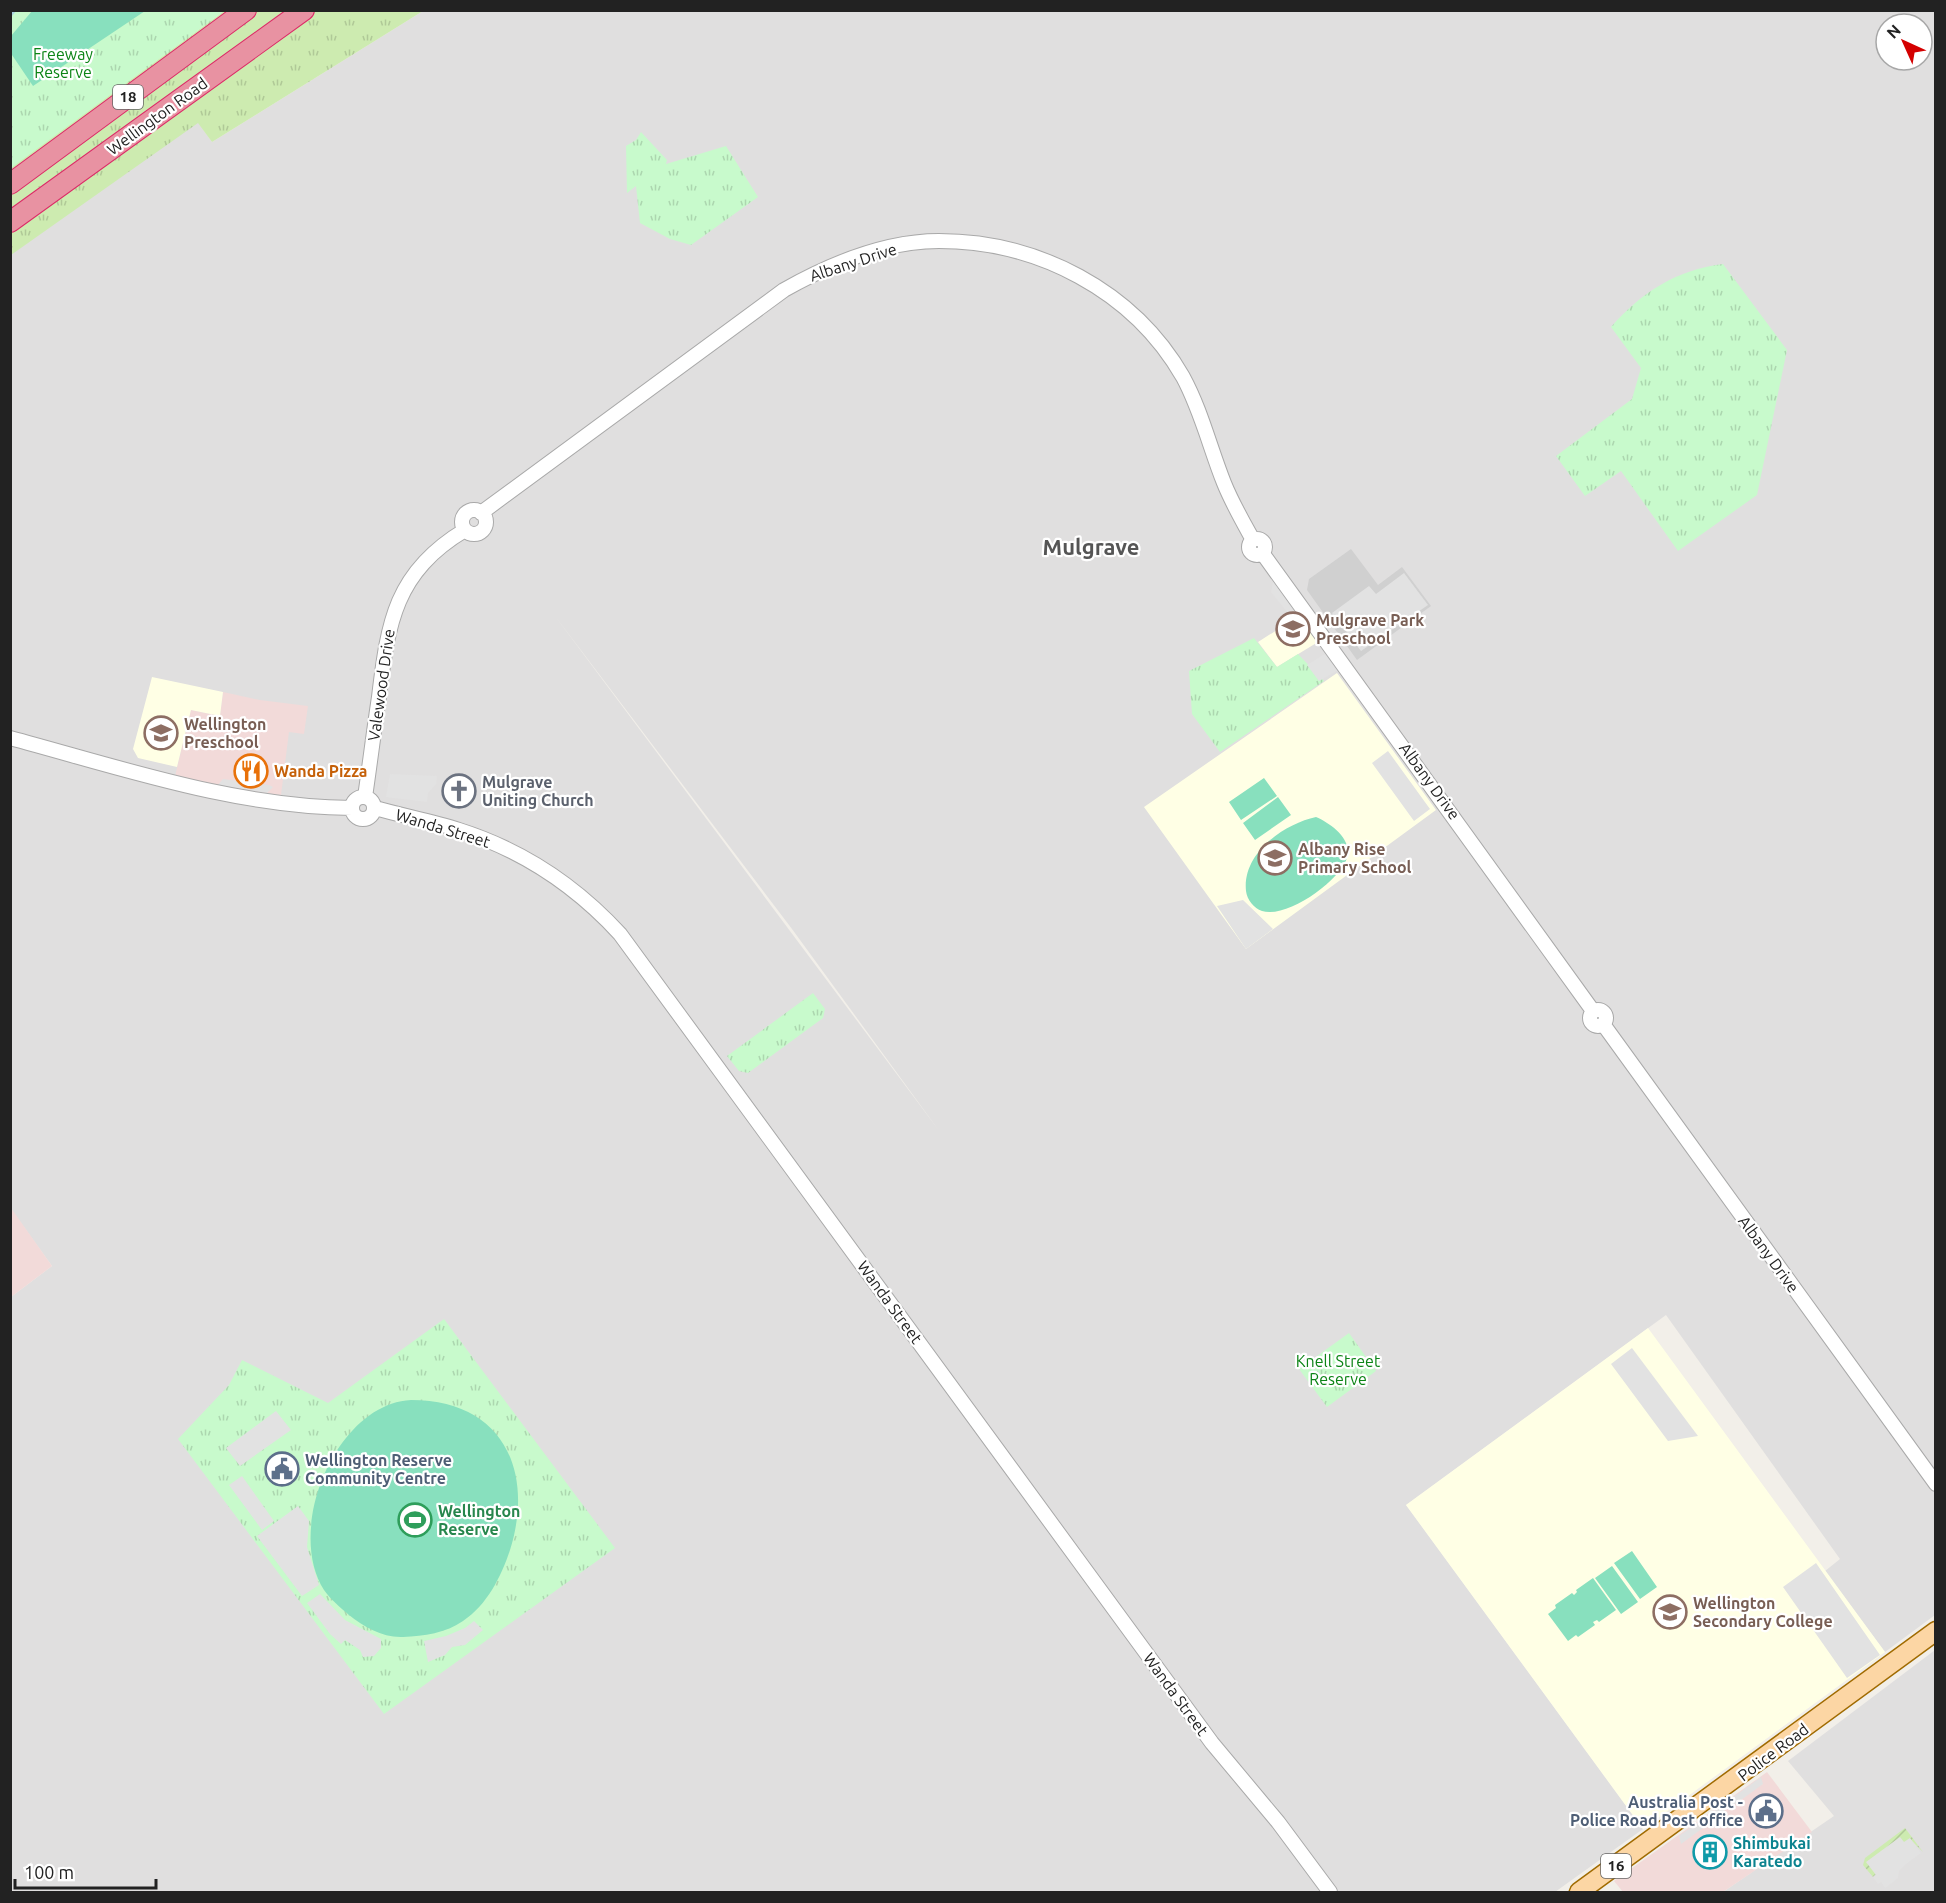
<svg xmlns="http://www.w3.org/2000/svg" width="1946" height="1903" font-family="Ubuntu,sans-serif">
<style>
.residential{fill:#e0dfdf;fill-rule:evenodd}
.commercial{fill:#f2dad9}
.education{fill:#ffffe5}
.religious{fill:#d0d0d0}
.grass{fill:url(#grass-tufts)}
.park{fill:url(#park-tufts)}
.garden{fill:url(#garden-furrows)}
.pitch{fill:#88e0be}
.parking{fill:#e2e2e2}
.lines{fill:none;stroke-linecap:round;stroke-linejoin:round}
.stream{stroke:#aad3df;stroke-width:3}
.minor-casing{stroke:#a9a9a9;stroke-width:16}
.major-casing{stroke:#a06b00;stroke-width:21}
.highway-casing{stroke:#dc2a67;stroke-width:22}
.minor{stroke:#fff;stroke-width:14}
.major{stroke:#fcd6a4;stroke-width:18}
.highway{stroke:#e892a2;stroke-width:20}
.labels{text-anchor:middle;stroke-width:4.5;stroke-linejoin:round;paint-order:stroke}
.shield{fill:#fff;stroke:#646464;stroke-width:1.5}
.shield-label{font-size:15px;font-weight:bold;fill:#222}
.park-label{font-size:16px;fill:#0c8416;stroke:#fff}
.street-label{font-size:16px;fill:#222;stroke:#fff}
.education-label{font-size:16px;font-weight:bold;fill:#785e54;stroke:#fff;text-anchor:start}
.food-label{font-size:16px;font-weight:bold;fill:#c56008;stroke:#fff;text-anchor:start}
.worship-label{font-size:16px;font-weight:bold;fill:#5b616d;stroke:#fff;text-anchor:start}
.service-label{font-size:16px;font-weight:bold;fill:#4e5e75;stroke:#fff;text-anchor:start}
.leisure-label{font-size:16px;font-weight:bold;fill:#27864d;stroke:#fff;text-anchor:start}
.culture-label{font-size:16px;font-weight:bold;fill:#0d838f;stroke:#fff;text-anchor:start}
.district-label{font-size:22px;font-weight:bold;fill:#555;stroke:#fff}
</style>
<defs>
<pattern id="grass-tufts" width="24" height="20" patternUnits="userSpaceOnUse" patternTransform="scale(1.5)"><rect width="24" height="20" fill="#cdebb0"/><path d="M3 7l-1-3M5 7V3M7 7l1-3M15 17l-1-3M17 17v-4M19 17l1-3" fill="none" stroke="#b0c997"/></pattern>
<pattern id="park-tufts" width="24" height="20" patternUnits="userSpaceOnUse" patternTransform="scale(1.5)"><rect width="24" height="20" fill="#c8facc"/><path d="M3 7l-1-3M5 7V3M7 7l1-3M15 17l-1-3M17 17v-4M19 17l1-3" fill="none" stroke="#acd6af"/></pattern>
<pattern id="garden-furrows" width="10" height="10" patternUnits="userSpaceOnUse" patternTransform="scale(1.5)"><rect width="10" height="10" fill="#cdebb0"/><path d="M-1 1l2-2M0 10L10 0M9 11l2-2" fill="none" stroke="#b0c997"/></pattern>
</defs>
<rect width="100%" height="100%" fill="#f2efe9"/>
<!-- residential -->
<path class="residential" d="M423 11H1935V1615L1885 1652 1825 1571 1840 1559 1666 1315 1406 1505 1643 1829 1555 1892H11V1297L52 1266 10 1208V255L198 122 212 142ZM1886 24H1922V60H1886ZM555 616 792 929 940 1132Z
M1935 1650V1892H1723L1834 1816 1788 1761Z"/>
<!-- commercial -->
<path class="commercial" d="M223 692 260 700 308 706 304 734 289 732 281 795 228 788 175 776 191 710 220 716Z
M11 1208 52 1266 11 1297H10Z
M1767 1772 1812 1832 1723 1892H1623L1614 1881Z"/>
<!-- education -->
<path class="education" d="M1299 616 1318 642 1277 667 1258 642Z
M1337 673 1436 810 1246 949 1144 807Z
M152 677 223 692 220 716 191 710 177 767 138 758 133 749Z
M1648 1328 1885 1652 1643 1829 1406 1505Z"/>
<!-- religious -->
<path class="religious" d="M1351 549 1378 585 1402 567 1431 606 1357 660 1307 590 1309 579Z"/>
<!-- grass -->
<path class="grass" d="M224 11H423L212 142 198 123 11 255 10 168Z"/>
<!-- park -->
<path class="park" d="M11 11H224L11 168Z
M641 132 667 160 666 164 726 146 758 197 691 245 670 239 640 223 636 186 627 193 626 146 636 140Z
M1723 264 1787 350 1757 495 1678 551 1621 471 1585 496 1556 456 1632 399 1641 368 1611 327C1642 292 1676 270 1723 264Z
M1254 638 1277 667 1298 654 1324 681 1220 752 1192 714 1189 671Z
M813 993 825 1009 823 1018 748 1073 739 1071 727 1056Z
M444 1319 615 1548 384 1714 178 1439 229 1385 242 1360 328 1403Z
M1349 1333 1376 1371 1327 1407 1299 1369Z"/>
<!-- garden -->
<path class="garden" d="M1905 1828 1923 1852 1910 1839 1873 1877 1863 1865 1865 1858Z"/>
<!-- pitch -->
<path class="pitch" d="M32 11V10L145 11 33 86 10 52 11 36Z
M1264 778 1277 796 1241 820 1229 802Z
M1278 797 1291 815 1255 840 1243 823Z
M1316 817C1330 823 1353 839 1347 858 1339 882 1286 919 1262 911 1254 908 1247 900 1246 891 1242 853 1284 824 1316 817Z
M411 1400C502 1400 535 1470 510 1550 501 1577 487 1605 463 1621 446 1633 424 1636 403 1637 383 1638 364 1627 349 1615 341 1608 330 1599 324 1590 285 1529 336 1404 411 1400Z
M1632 1551 1657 1587 1640 1599 1614 1563Z
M1612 1566 1638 1602 1621 1614 1595 1578Z
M1593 1578 1616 1610 1599 1622 1597 1620 1593 1622 1595 1625 1578 1637 1576 1635 1568 1641 1548 1614 1556 1608 1555 1605 1572 1593 1574 1595 1577 1592 1576 1590Z"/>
<!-- parking -->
<path class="parking" d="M1404 573 1428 605 1361 651 1332 613 1369 586 1376 594Z
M1273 581 1295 607 1288 613 1271 592Z
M1328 652 1340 669 1319 681 1307 665Z
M1388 751 1430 809 1414 821 1372 763Z
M390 774 437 776 436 784 428 793 427 802 386 797Z
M223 779 269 785 273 787 267 793 217 786Z
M1243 900 1273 929 1246 949 1217 906Z
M752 1100 983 1417 977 1413 753 1107Z
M1632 1348 1698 1436 1668 1441 1611 1364Z
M950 1397 958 1404 1270 1820 1266 1819 1202 1744Z
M276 1411 291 1430 240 1466 226 1448Z
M242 1476 274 1521 262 1530 229 1485Z
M298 1506 309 1521 307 1547 319 1585 302 1596 257 1536Z
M1816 1563 1880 1655 1847 1678 1783 1587Z
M320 1594 345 1620 381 1639V1648L374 1656 363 1657 360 1650 345 1640 341 1644 330 1634 307 1603Z
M474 1621 483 1630 465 1645 452 1647 445 1655 428 1662 424 1641 446 1636 465 1628Z
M1138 1629 1224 1747 1278 1808 1279 1815 1229 1757 1141 1638Z
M1761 1777 1763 1784 1730 1808 1728 1801Z
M1723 1805 1725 1812 1681 1844 1679 1836Z
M1900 1837 1904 1842 1910 1838 1921 1853 1906 1864 1899 1871 1898 1878 1885 1888 1881 1882 1878 1884 1873 1877 1876 1875 1866 1862Z"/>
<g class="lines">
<!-- stream -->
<path class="stream" d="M10 16 15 10"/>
<defs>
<path id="minor" d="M462 522a12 12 0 1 1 24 0a12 12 0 1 1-24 0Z
M481 513 784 290C830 264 886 241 939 241 1037 241 1133 290 1183 377 1201 410 1210 448 1224 483 1232 503 1243 522 1253 540
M1249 547a8 8 0 1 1 16 0a8 8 0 1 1-16 0Z
M1263 554 1593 1011
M10 738C122 768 235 807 352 808
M352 808a11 11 0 1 1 22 0a11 11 0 1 1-22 0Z
M365 797C370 763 374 730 379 697 388 622 395 572 465 530
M375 808C403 816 432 821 459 830 522 850 576 886 620 934L1212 1743 1278 1822 1330 1892
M1590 1018a8 8 0 1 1 16 0a8 8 0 1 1-16 0Z
M1603 1024 1936 1484"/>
<path id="major" d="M1579 1892 1936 1631"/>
<path id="highway" d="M10 184 246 10
M10 222 304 10"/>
</defs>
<!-- minor casing -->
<use href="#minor" class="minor-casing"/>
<!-- major casing -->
<use href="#major" class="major-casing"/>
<!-- highway casing -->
<use href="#highway" class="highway-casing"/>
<!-- minor -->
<use href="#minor" class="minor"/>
<!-- major -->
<use href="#major" class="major"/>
<!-- highway -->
<use href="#highway" class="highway"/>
</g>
<!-- icons -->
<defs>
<symbol id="school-ring" viewBox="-11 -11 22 22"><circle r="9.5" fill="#fff" stroke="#8d6e63" stroke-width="1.5"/><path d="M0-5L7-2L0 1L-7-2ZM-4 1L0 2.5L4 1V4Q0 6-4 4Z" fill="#8d6e63"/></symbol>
<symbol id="restaurant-ring" viewBox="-11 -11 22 22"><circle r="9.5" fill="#fff" stroke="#e8710a" stroke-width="1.5"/><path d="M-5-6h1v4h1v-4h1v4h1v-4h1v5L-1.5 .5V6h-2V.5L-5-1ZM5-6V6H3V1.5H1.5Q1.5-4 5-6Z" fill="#e8710a"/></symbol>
<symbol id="church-ring" viewBox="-11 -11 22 22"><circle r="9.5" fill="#fff" stroke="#6b7280" stroke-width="1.5"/><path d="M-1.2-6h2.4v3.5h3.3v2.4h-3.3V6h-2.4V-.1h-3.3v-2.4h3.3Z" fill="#6b7280"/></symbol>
<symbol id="civic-ring" viewBox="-11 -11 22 22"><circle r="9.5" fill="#fff" stroke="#5c6f8a" stroke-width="1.5"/><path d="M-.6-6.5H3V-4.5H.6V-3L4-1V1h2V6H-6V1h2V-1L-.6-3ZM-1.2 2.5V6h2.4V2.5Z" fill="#5c6f8a"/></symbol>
<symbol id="stadium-ring" viewBox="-11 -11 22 22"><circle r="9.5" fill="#fff" stroke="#2e9e5b" stroke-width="1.5"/><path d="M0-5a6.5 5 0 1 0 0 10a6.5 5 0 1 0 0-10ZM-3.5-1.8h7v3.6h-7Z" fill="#2e9e5b"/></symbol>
<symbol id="building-ring" viewBox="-11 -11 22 22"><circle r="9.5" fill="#fff" stroke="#0f9aa8" stroke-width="1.5"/><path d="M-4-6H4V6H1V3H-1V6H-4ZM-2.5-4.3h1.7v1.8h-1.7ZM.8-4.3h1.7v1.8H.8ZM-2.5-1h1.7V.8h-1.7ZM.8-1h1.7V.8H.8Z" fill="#0f9aa8"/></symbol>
</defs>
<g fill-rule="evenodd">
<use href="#school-ring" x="1274" y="610" width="38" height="38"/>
<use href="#school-ring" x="142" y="714" width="38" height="38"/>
<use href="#restaurant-ring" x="232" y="752" width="38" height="38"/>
<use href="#church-ring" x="440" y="772" width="38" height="38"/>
<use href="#school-ring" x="1256" y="839" width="38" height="38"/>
<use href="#civic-ring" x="263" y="1450" width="38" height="38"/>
<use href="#stadium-ring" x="396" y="1501" width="38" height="38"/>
<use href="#school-ring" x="1651" y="1593" width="38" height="38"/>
<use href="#civic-ring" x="1747" y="1792" width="38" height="38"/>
<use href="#building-ring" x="1691" y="1833" width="38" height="38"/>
</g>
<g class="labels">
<!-- shield labels -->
<g class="shield">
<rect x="113" y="85" width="30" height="24" rx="4.5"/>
<rect x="1601" y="1854" width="30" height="24" rx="4.5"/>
</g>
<g class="shield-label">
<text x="128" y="102">18</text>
<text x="1616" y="1871">16</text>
</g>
<!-- park labels -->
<g class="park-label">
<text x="63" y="60">Freeway<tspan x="63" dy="18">Reserve</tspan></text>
<text x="1338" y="1367">Knell Street<tspan x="1338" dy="18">Reserve</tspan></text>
</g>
<!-- street labels -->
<g class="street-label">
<text transform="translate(157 116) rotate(-36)" y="6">Wellington Road</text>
<text transform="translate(853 262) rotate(-18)" y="6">Albany Drive</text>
<text transform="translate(381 685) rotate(-82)" y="6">Valewood Drive</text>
<text transform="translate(1430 781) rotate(54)" y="6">Albany Drive</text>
<text transform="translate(443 828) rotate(17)" y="6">Wanda Street</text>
<text transform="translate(1769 1254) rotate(54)" y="6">Albany Drive</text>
<text transform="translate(890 1302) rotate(54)" y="6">Wanda Street</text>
<text transform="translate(1176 1694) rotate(54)" y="6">Wanda Street</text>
<text transform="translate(1773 1752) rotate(-37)" y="6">Police Road</text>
</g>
<!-- education labels -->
<g class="education-label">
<text x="1316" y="626">Mulgrave Park<tspan x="1316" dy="18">Preschool</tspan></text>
<text x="184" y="730">Wellington<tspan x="184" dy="18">Preschool</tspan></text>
<text x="1298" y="855">Albany Rise<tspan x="1298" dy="18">Primary School</tspan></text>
<text x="1693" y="1609">Wellington<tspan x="1693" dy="18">Secondary College</tspan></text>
</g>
<!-- food labels -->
<g class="food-label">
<text x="274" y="777">Wanda Pizza</text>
</g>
<!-- worship labels -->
<g class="worship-label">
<text x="482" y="788">Mulgrave<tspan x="482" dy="18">Uniting Church</tspan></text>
</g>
<!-- service labels -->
<g class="service-label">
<text x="305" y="1466">Wellington Reserve<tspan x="305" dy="18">Community Centre</tspan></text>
<text x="1743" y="1808" text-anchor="end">Australia Post -<tspan x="1743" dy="18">Police Road Post office</tspan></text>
</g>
<!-- leisure labels -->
<g class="leisure-label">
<text x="438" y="1517">Wellington<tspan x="438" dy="18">Reserve</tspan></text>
</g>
<!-- culture labels -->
<g class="culture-label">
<text x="1733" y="1849">Shimbukai<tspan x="1733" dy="18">Karatedo</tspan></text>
</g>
<!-- district labels -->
<g class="district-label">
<text x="1091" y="555">Mulgrave</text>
</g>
</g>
<!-- border -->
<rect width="1946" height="1903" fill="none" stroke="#222222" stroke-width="24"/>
<!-- north arrow -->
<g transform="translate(1904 42) rotate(315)"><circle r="28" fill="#ffffff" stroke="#a7a7a7" stroke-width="1.5"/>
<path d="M0-4.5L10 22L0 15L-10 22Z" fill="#d40000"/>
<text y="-9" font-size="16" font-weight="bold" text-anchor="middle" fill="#222222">N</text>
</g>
<!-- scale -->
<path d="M15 1879v9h141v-9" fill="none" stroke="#222222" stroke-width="3"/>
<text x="24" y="1879" font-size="18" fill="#222222" stroke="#ffffff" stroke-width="4.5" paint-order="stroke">100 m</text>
</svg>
